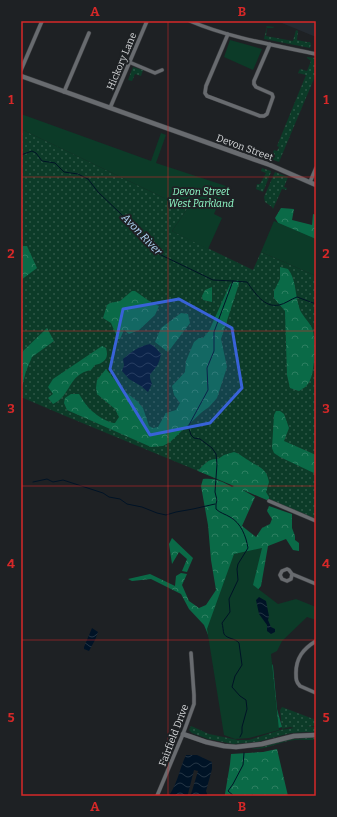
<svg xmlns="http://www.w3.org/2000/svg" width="337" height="817" font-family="Bitter,serif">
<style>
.built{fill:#242a31}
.grass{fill:url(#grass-dots)}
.forest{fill:url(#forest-crowns)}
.park{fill:#0c3b28}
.water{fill:url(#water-waves)}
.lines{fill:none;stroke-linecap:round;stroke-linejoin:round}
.stream{stroke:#001326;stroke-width:1}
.minor-casing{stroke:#393b3e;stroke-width:4.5}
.tertiary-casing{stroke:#393b3e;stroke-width:5.5}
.minor{stroke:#686b6f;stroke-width:3.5}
.tertiary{stroke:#686b6f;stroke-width:4.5}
.marked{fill:#3862d8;fill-opacity:0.2;stroke:#3862d8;stroke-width:3;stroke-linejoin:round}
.grid{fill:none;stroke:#d62828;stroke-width:1;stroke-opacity:0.55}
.labels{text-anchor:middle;stroke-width:4;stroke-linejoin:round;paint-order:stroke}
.street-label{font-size:10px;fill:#d4d6d8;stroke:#1e2124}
.park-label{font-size:10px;font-style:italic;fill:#91fcc9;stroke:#1e2124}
.water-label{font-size:11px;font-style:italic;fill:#b2d8f9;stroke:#1e2124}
.neatline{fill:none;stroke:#d62828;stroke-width:1.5}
.grid-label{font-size:13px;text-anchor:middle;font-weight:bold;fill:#d62828}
</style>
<defs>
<pattern id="grass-dots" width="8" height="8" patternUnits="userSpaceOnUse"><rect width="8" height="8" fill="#0c3b28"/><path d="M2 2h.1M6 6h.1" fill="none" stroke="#2e5746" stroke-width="1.8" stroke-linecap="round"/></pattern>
<pattern id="forest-crowns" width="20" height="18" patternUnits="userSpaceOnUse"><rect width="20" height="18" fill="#0a6a47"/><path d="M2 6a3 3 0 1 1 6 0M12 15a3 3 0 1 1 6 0" fill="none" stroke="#2d7f61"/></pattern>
<pattern id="water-waves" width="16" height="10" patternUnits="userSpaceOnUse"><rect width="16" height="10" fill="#001326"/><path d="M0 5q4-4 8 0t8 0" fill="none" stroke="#243545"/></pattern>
</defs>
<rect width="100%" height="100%" fill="#1e2124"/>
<!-- built -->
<path class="built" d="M277 21H316V37Z"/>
<!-- grass -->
<path class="grass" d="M267 26 274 27 273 28H267L266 36 293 41 296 30 298 31 297 40 307 42H310L311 44 310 48 264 39Z
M307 57 316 58V74L279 162 271 159 274 150 277 151 279 147 277 146 306 75 298 73 300 69 307 71 311 61 307 58Z
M133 67 143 70 141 76 135 74 132 81 128 80Z
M21 129 187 209 172 231 253 270 261 252 316 276V520L63 415 21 397Z
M262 168 271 171V172L263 192 256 189 257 184H260L266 173 261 171Z
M275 172 288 177 284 187 287 188 286 190 282 189 273 209 272 207 265 202 264 197Z
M282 707 316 720V726L306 727H316V733L307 732 291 733 257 742 233 744 208 739 192 733 189 730 191 726 209 734 238 740H249L280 730 294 728 290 727 282 729 280 710Z
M304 738H316V740C306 740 297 739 288 741 275 744 264 750 251 749L262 747 285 740Z"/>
<!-- forest -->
<path class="forest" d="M281 208 294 209 292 220 312 225 313 214 316 215V256L280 226 275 218Z
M21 246H27L37 268 21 280Z
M280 267 288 269C296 279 295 294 299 307 301 315 309 321 312 328 316 336 315 372 310 380 308 386 304 388 299 391L290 388 287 375 285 311 274 298V291L280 279Z
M238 280 239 283 237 290 221 339 227 367 217 398 209 407 202 412 170 442 163 446 151 447 67 410 64 403 65 398 71 394H79C82 398 84 403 88 407 93 413 107 423 115 423L119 417 115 409 97 394 96 388 97 380 106 369 123 390 137 401 143 408 149 426 153 428 158 427 166 413 176 410 180 403 174 395 172 386 185 372 186 361 194 342 199 338H203L209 331 230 284Z
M212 287V302L203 300 202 296 205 290Z
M132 291H135L152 303 159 306 155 315 139 330 129 334 124 330 120 339H118L111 323 103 318 107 305 110 303 120 301Z
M181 313 188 314 190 323 168 352 155 342 161 328Z
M47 328 54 341 32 357 26 371 21 391V353Z
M102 346 106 348C109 358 105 363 95 365L91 370C68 374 71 396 53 404L48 398 53 394 48 387 53 379Z
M276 411H280L284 414 289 428 284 441 316 455V474L280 457 274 453 272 448 274 415Z
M234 452C240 454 243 457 248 460 259 468 266 467 269 482L266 492 269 497V501L241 489 255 497 242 526 256 537 262 528 270 524 272 519 267 511 269 506C277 509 284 511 292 514V528L295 536V540L299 543V551L293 550 286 539 268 546 261 586 253 596 260 639 273 666 277 709 282 727 247 736 209 637 204 625 189 609 181 594 151 579 132 581 128 579 150 574 175 586 176 576 181 573 187 574 182 585 189 601 199 608 206 605 216 590 211 560 208 525 201 486 203 479C216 478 221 481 232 487L234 486 198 471C204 464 209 458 218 459L224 455Z
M172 538 193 558 187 572 182 571 187 559 179 552 172 564 169 544Z
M277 749 288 796H225V794L230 764 231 754 263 752Z"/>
<!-- park -->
<path class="park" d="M230 40 262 49 253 70 224 57Z
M21 114 151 161 161 133 166 135 156 163 226 186 214 214 222 218 208 249 172 231 187 209 21 129Z
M274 221 316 239V276L261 252Z
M262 548 253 585 278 604 296 599 316 607V620L307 617 282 641 277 651 271 654 279 730 249 738 235 739 224 735 207 629 234 554Z"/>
<!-- water -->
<path class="water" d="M150 344 154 346 161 354C160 358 159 364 156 367 150 375 148 374 152 384L148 392 141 386 129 379 122 371 124 365 123 359C131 352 139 346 150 344Z
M259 597 266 601 269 616 268 620 271 627 275 629V632L271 634 267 631V625L259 614 256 600Z
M92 628 98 632 95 640 89 651 84 649V647Z
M186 755H197L212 762V769L206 791 208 796H190L192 791 198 771 194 770 188 794 187 796H171L170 794C178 782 180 767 186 755Z"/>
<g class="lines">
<!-- stream -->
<path class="stream" d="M21 155 32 151 36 153 42 161 55 163 64 172 78 174 88 179 98 192 144 236 159 254 213 280 233 281 247 282C255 293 264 308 279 305 285 304 291 299 297 297L316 304
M233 281 214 332V351L207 368 208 390 189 425V429L191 435 194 438 200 439 212 448 216 454 217 464 215 492 217 500 216 504V509C220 513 225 514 230 517 241 523 246 536 248 548L238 564 237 569 238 580 229 599 230 612 222 623C223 626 223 631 224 634 227 639 235 638 239 643L242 665 235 676 232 687 240 696 246 700 247 709 242 727V733L240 737
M33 482 47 479 53 482 63 480 103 493 109 497 120 499 127 504 142 507 157 513 166 515 176 512 193 509 215 504
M234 796 228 791 233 784 243 765 244 753
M249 796 253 795 254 796"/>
<defs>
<path id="minor" d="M190 21C230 38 274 45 316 54
M228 34 206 86 205 93 207 96 260 116H264L267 114 273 97 272 94 256 87 254 84V81L270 44
M129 62 155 73 162 70
M21 70 42 21
M64 92 89 33
M110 108 147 21
M310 182 316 168
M269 501 316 521
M292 574 291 579 287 581 282 579 280 575 282 571 287 569 289 570 292 574 316 584
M316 641C303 649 296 658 296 673 296 679 296 682 300 686L316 693
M157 796 183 734 194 704V695L191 653"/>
<path id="tertiary" d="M21 76 270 165 316 185
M183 734 206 742 224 746 236 747 262 744 294 736 316 735"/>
</defs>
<!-- minor casing -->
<use href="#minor" class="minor-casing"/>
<!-- tertiary casing -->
<use href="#tertiary" class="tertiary-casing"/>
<!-- minor -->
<use href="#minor" class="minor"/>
<!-- tertiary -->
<use href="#tertiary" class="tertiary"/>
</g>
<!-- marked area -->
<path class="marked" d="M179 299 232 328 242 388 210 423 150 435 110 369 123 309Z"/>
<!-- grid -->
<path class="grid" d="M168 21V796M21 177H316M21 331H316M21 486H316M21 640H316"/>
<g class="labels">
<!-- street labels -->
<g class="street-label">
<text transform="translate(121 61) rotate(-67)" y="4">Hickory Lane</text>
<text transform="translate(245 147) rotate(20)" y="4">Devon Street</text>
<text transform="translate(173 735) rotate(-69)" y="4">Fairfield Drive</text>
</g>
<!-- park labels -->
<g class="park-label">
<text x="201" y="195">Devon Street<tspan x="201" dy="12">West Parkland</tspan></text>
</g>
<!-- water labels -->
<g class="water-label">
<text transform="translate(142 234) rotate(46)" y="4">Avon River</text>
</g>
</g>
<!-- border -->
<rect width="337" height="817" fill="none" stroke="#1e2124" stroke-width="44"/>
<rect x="22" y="22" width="293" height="773" class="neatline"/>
<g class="grid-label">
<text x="95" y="16">A</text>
<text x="242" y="16">B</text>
<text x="11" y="104">1</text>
<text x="326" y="104">1</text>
<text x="11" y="258">2</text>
<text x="326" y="258">2</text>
<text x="11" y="413">3</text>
<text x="326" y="413">3</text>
<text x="11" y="568">4</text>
<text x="326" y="568">4</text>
<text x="11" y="722">5</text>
<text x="326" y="722">5</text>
<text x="95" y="811">A</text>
<text x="242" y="811">B</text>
</g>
</svg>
